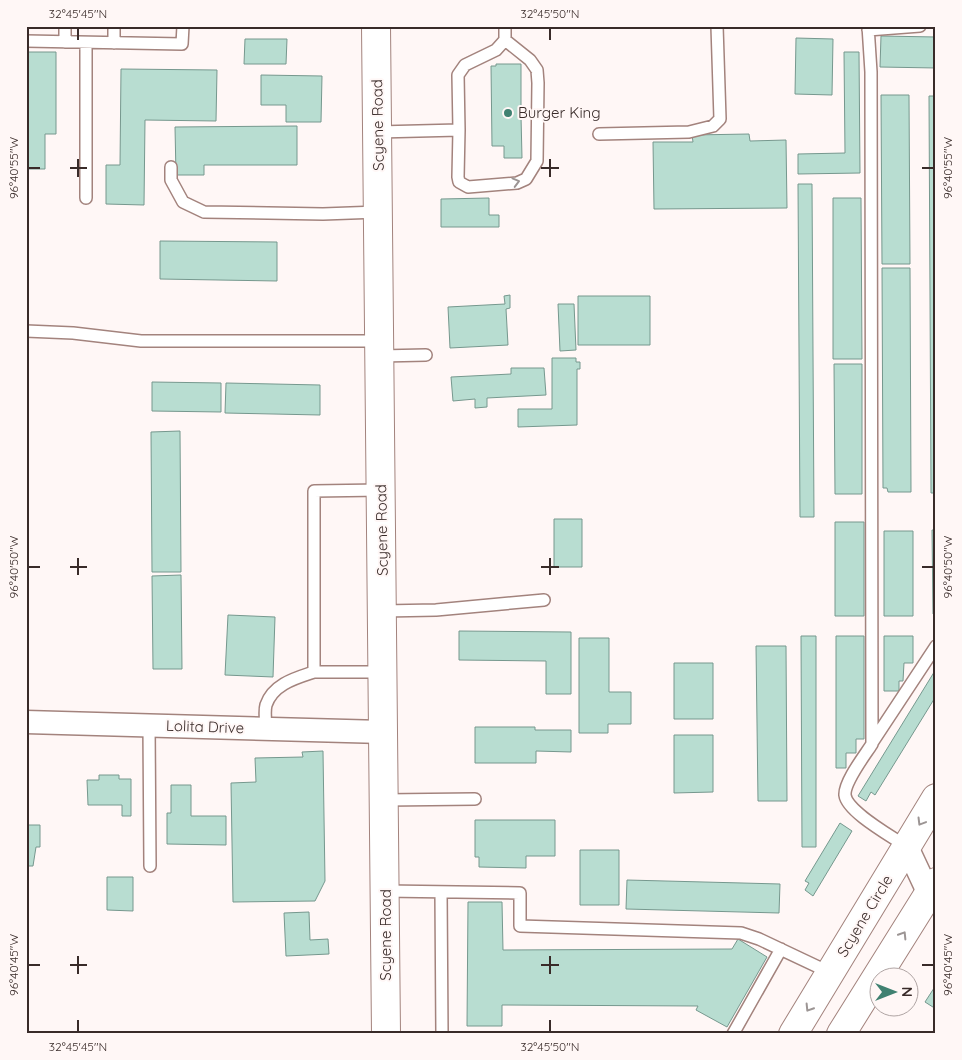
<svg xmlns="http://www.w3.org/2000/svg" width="962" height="1060" font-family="Quicksand,sans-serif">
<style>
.building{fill:#b8ddd1;stroke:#76988e}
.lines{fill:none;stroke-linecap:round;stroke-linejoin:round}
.lane-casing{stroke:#a3837d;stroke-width:14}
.street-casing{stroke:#a3837d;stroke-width:25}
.secondary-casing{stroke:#a3837d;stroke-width:30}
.primary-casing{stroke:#a3837d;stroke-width:30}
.lane{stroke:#fff;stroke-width:11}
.street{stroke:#fff;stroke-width:22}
.secondary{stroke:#fff;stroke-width:28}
.primary{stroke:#fff;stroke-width:28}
.oneway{stroke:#9c9594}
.ticks{fill:none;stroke:#392b29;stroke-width:2}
.poi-dot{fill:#408171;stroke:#fff7f6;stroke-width:2}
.labels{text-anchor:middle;stroke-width:4;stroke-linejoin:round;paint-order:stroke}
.poi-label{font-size:15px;fill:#392b29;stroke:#fff7f6;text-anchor:start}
.street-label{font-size:15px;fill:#392b29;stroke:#fff7f6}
.neatline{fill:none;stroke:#392b29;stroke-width:2}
.ticks-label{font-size:12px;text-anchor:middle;fill:#392b29}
</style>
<rect width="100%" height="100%" fill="#fff7f6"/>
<!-- building -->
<path class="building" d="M881 36 936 37V68L880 67Z
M796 38 833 39 832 95 795 94Z
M245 39H287L286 64H244Z
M26 52H56V134H45V169H26Z
M844 52H859L860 173 798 174V154L845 153Z
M496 64H521V109H524V116H521L522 158H504V146H492L491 66H496Z
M121 69 217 70 216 121 145 120 144 205 106 204V165H120Z
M261 75 322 76 321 122H286V105H261Z
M881 95H909L910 264H882Z
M929 96H936V493H931Z
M297 126V165H204V175H176L175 127Z
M749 134 750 141 786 140 787 208 654 209 653 142H693L692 135Z
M798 184H812L814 517H800Z
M489 198V215H499V227H441V199Z
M833 198H861L862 359H833Z
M160 241 277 242V281L160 279Z
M882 268H910L911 492H888L887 488H883Z
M510 295V308L506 309 508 345 450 348 448 307 505 304 504 296Z
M578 296H650V345H578Z
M558 304H574L576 350 560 351Z
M552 358H576V362H580V369H577V425L518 427V409H552Z
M834 364H862V494H835Z
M511 368H544L546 395 487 398V407L475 408V399L453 401 451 377 511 374Z
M152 382 221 383V412L152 411Z
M226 383 320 385V415L225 413Z
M180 431 181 572H152L151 432Z
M554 519H582V567H554Z
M835 522H864V616H835Z
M932 530H936V614H933Z
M884 531H913V616H884Z
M181 575 182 669H153L152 576Z
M228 615 275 617 273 677 225 675Z
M459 631 571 632V694H546V661L459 660Z
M801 636H816V847H802Z
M836 636H864V739H856V753H846V768H836Z
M884 636H913V663H904L903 681H899V691H884Z
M579 638H609V692H631V724H608V733H579Z
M756 646H786L787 801H758Z
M674 663H713V719H674Z
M936 669V696L875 795 871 792 866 801 858 796Z
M475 727H535V730H571V752L536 751V763H475Z
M674 735H713V792L674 793Z
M323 751 325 881 315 901 233 902 231 783 256 782 255 758 303 757 302 752Z
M99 775H119V779H131V816H122V805H88L87 780H99Z
M171 785H191V816H226V845L167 844V813H171Z
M475 820H555V856H526V868L479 867V857H475Z
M840 823 852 831 813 896 805 890 809 883 805 881Z
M26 825H40V847H36L33 866H26Z
M580 850H619V905H580Z
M107 877H133V911L107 910Z
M627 880 780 884 779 913 626 909Z
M468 902H502L503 950 732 949 738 939 767 957 727 1027 696 1010 698 1006 502 1005V1026H467Z
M309 912 310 940 328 939 329 954 286 956 284 913Z
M936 985V1009L925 1002Z"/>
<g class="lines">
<defs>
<path id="lane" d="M868 26 871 72 872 744C865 755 844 782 845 795 847 812 893 837 907 847
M868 30 920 26
M26 41 182 44 183 26
M65 42V26
M86 43V198
M114 43V26
M459 130 458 177 459 182 468 187 517 183 526 179 537 161 538 83 537 70 530 60 505 40
M378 132 459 130 458 75 465 65 496 50 505 40V26
M599 134 689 132 713 126 720 119 717 26
M171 167V180L183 202 204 212 323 214 378 212
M26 331 73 333 141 341H380
M380 356 426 355
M381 490 314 491V672H383
M383 611 436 610 544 600
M149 725 150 866
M266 729C266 722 264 712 266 705 273 684 296 678 314 672
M872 743 936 646
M385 800 475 799
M385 891 520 893V926L741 933 759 939 831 973
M441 892 442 1034
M733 1034 781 949"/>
<path id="street" d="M26 722 383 732
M907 847 929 894 936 898"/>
<path id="secondary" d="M376 26 386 1034"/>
<path id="primary" d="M793 1034 936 798
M841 1034 936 882"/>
</defs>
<!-- lane casing -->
<use href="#lane" class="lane-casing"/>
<!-- street casing -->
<use href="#street" class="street-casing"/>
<!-- secondary casing -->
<use href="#secondary" class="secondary-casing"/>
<!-- primary casing -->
<use href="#primary" class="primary-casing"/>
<!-- lane -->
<use href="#lane" class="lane"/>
<!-- street -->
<use href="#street" class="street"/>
<!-- secondary -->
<use href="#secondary" class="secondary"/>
<!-- primary -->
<use href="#primary" class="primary"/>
</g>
<!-- one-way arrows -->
<defs><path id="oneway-chevron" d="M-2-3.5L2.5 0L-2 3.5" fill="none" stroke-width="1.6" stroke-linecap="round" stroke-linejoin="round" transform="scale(1.25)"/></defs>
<g class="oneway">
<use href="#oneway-chevron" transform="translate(516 182) rotate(-15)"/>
<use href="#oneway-chevron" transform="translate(921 822) rotate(121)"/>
<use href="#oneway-chevron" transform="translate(903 935) rotate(-58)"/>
<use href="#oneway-chevron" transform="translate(809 1008) rotate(122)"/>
</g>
<!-- ticks -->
<path class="ticks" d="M78 28V40M550 28V40M78 159V177M550 159V177M28 168H40M70 168H87M541 168H559M922 168H934M78 558V575M550 558V575M28 567H40M70 567H87M541 567H559M922 567H934M78 956V974M550 956V974M28 965H40M70 965H87M541 965H559M922 965H934M78 1020V1032M550 1020V1032"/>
<!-- markers -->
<circle class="poi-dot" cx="508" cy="113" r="5"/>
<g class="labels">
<!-- poi labels -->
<g class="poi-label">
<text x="518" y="118">Burger King</text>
</g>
<!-- street labels -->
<g class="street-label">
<text transform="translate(378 125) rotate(-91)" y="5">Scyene Road</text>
<text transform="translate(382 530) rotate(-91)" y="5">Scyene Road</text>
<text transform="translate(205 727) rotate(2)" y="5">Lolita Drive</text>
<text transform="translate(865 916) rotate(-59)" y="5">Scyene Circle</text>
<text transform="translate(386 935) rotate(-90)" y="5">Scyene Road</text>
</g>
</g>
<!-- border -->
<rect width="962" height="1060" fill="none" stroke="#fff7f6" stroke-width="55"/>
<!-- north arrow -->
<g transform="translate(894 992) rotate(90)"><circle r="24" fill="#fff7f6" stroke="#b0a5a4"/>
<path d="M0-4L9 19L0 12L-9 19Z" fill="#408171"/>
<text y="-8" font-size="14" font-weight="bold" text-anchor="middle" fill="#392b29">N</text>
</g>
<rect x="28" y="28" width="906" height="1004" class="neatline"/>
<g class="ticks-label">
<text x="78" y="18">32°45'45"N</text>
<text x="550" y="18">32°45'50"N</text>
<text transform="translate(948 168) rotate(-90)" y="4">96°40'55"W</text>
<text transform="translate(14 168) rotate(-90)" y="4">96°40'55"W</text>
<text transform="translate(948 567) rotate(-90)" y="4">96°40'50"W</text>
<text transform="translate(14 567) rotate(-90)" y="4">96°40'50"W</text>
<text transform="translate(948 965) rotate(-90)" y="4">96°40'45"W</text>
<text transform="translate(14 965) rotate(-90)" y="4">96°40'45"W</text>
<text x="78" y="1051">32°45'45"N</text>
<text x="550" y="1051">32°45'50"N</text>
</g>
</svg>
